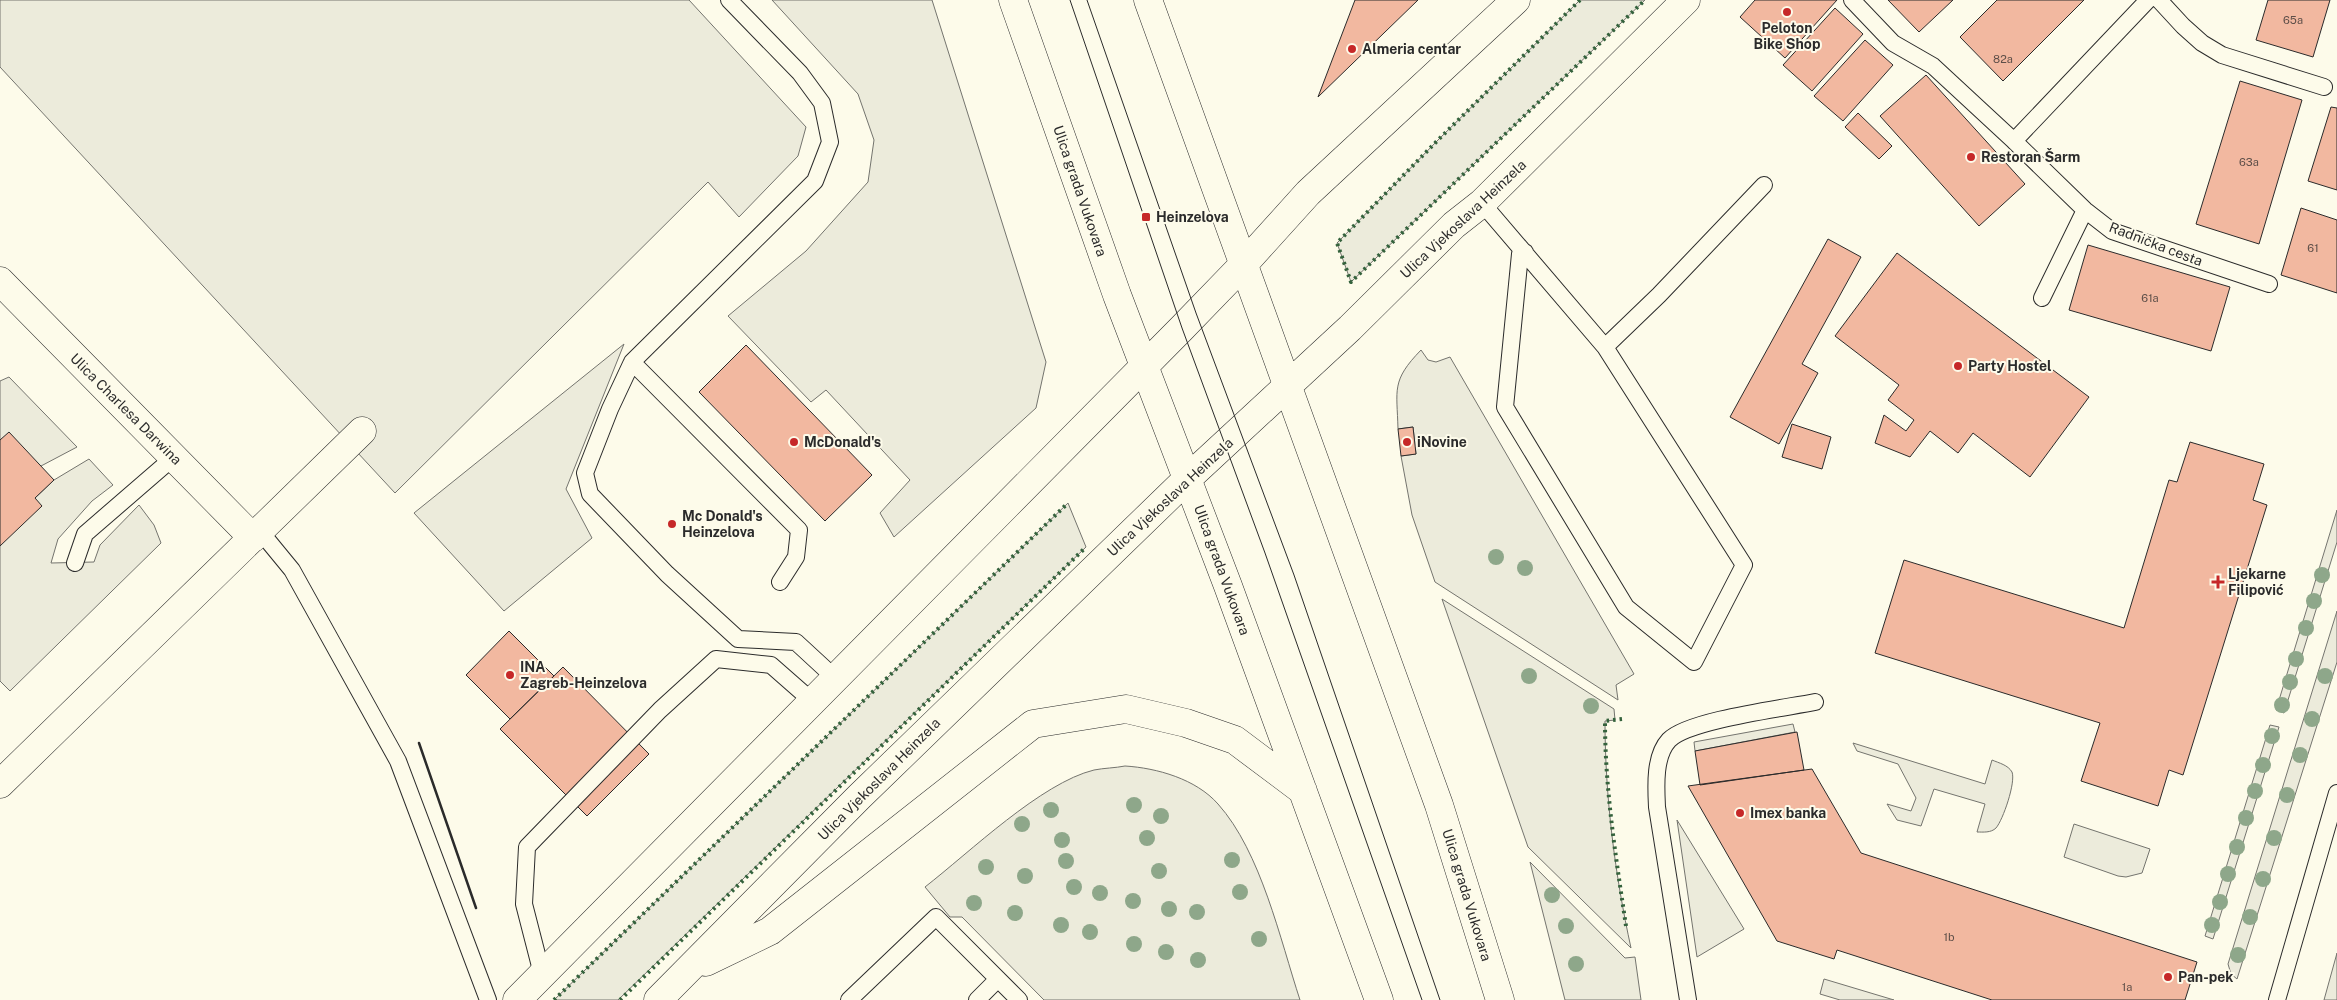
<svg xmlns="http://www.w3.org/2000/svg" width="2337" height="1000" font-family="'Public Sans',sans-serif">
<style>
.green{fill:#ecebdb;stroke:#74746e}
.building{fill:#f2b8a0;stroke:#2b2b2b}
.lines{fill:none;stroke-linecap:round;stroke-linejoin:round}
.lane-casing{stroke:#2b2b2b;stroke-width:18}
.street-casing{stroke:#2b2b2b;stroke-width:29}
.secondary-casing{stroke:#2b2b2b;stroke-width:29}
.lane{stroke:#fdfbea;stroke-width:16}
.street{stroke:#fdfbea;stroke-width:28}
.secondary{stroke:#fdfbea;stroke-width:28}
.tram{stroke:#2b2b2b;stroke-width:1}
.hedge{stroke:#34623c;stroke-width:4;stroke-dasharray:2.5 4;stroke-linecap:butt}
.wall{stroke:#2b2b2b;stroke-width:2.5}
.tree{fill:#8ea78a}
.poi-dot{fill:#c62828;stroke:#fdfbea;stroke-width:2}
.labels{text-anchor:middle;stroke-width:4;stroke-linejoin:round;paint-order:stroke}
.number-label{font-size:11px;fill:#5d4e48}
.poi-label{font-size:14px;font-weight:bold;fill:#2b2b2b;stroke:#fdfbea;text-anchor:start}
.street-label{font-size:14px;fill:#2b2b2b;stroke:#fdfbea}
</style>
<rect width="100%" height="100%" fill="#fdfbea"/>
<!-- green -->
<path class="green" d="M0 0H689L806 127 798 156 739 217 708 182 395 493 0 67Z
M772 0H932L1046 362 1036 408 894 537 880 513 910 480 826 390 811 402 728 316 806 251 868 182 874 140 858 94Z
M1580 0H1645L1351 282 1337 243 1438 140Z
M624 344 566 489 592 538 504 611 414 513Z
M1421 350 1428 360 1436 362 1450 357 1634 674 1616 685 1618 700 1435 582 1412 515 1401 456 1416 454 1413 427 1398 429C1397 389 1391 381 1421 350Z
M9 377 77 447 41 466 0 440V381Z
M89 459 113 485 92 501 58 539 51 563 94 562 100 545 139 505 154 525 161 543 10 691 0 681V546L35 498 54 480Z
M1068 503 1086 547 618 1000H554Z
M2337 510V542L2284 713 2276 710Z
M1442 599 1614 709 1615 720 1605 721C1605 797 1615 875 1631 948L1528 847Z
M2337 611V662L2237 979 2231 974 2228 964Z
M1793 724 1795 732 1695 751 1694 742Z
M2270 725 2279 727 2213 939 2205 936Z
M1853 743 1985 784 1992 760C1999 763 2008 765 2012 772 2016 782 2003 820 1996 828 1991 833 1983 832 1977 832L1985 804 1934 789 1921 826 1897 820 1887 804 1911 811 1916 798 1898 764 1857 751Z
M1125 766C1157 768 1196 779 1218 804 1261 852 1280 939 1300 1000H1044L962 917H950L925 887C970 852 1041 783 1094 770 1104 768 1115 768 1125 766Z
M1677 820 1744 929 1697 957Z
M2074 824 2150 849 2142 873 2126 877 2118 876 2064 857Z
M1530 862 1625 958 1635 957 1641 1000H1565Z
M2337 953V1000H2324Z
M1824 979 1894 1000H1840L1820 994Z"/>
<!-- building -->
<path class="building" d="M1355 0H1418L1318 97Z
M1755 0H1837L1785 58 1740 17Z
M1888 0H1953L1919 32Z
M1997 0H2084L2003 81 1960 37Z
M2268 0H2330L2313 57 2256 40Z
M1835 8 1863 34 1812 91 1783 65Z
M1865 40 1893 65 1843 121 1814 96Z
M1926 75 2025 184 1979 226 1880 116Z
M2240 81 2302 100 2259 244 2196 224Z
M2331 107 2337 108V190L2308 181Z
M1858 113 1892 146 1879 159 1845 127Z
M2301 208 2337 220V293L2281 275Z
M1828 239 1861 257 1802 364 1818 373 1779 444 1730 417Z
M2088 245 2230 287 2211 351 2069 310Z
M1897 253 2089 397 2030 477 1973 433 1958 453 1930 431 1910 457 1875 443 1884 415 1906 431 1914 420 1888 400 1899 385 1835 336Z
M746 345 872 475 825 521 699 392Z
M1792 424 1831 437 1822 469 1782 457Z
M1413 427 1416 454 1401 456 1398 429Z
M9 432 54 480 35 498 42 506 0 546V440Z
M2190 442 2264 464 2253 500 2267 505 2183 775 2169 770 2158 806 2081 781 2100 723 1875 653 1904 560 2124 628 2169 480 2177 482Z
M509 631 554 676 510 719 466 675Z
M563 667 649 754 587 816 500 729Z
M1797 732 1804 770 1700 785 1695 751Z
M1812 769 1861 853 2197 962 2185 1000H1992L1837 950 1834 959 1777 941 1688 786Z"/>
<g class="lines">
<defs>
<path id="lane" d="M729 0 800 73 822 103 830 142 815 181 632 362 610 409 585 473 590 494 667 574 738 639 796 642 835 678
M1852 0 1893 43 1933 66 2014 141 2148 0
M2159 0 2183 26 2202 43 2222 55 2324 87
M2014 141 2085 210 2112 231 2269 284
M1482 203 1605 347 1744 565 1694 662 1626 607 1505 407 1520 254 1525 252
M2042 298 2085 210
M1605 347 1659 295 1764 185
M632 362 799 530 796 557 780 582
M260 531 292 570 398 761 488 1000
M75 563 85 534 174 457
M542 974 524 904 527 847 660 710 716 659 771 665 812 701
M849 1000 936 917 1019 1000
M977 1000 998 979
M1688 1000 1657 807C1656 787 1654 756 1669 740 1688 720 1785 708 1815 702
M2277 1000 2337 793"/>
<path id="street" d="M0 281 253 538
M0 784 362 431"/>
<path id="secondary" d="M1013 0 1117 295 1228 586 1379 1000
M1148 0 1439 805 1500 1000
M706 962 770 931 1033 724 1126 709 1186 723 1235 740 1303 791
M517 1000 1182 328 1242 266 1308 193 1516 0
M658 1000 859 797 1187 479 1350 328 1454 225 1482 203 1686 0"/>
</defs>
<!-- lane casing -->
<use href="#lane" class="lane-casing"/>
<!-- street casing -->
<use href="#street" class="street-casing"/>
<!-- secondary casing -->
<use href="#secondary" class="secondary-casing"/>
<!-- lane -->
<use href="#lane" class="lane"/>
<!-- street -->
<use href="#street" class="street"/>
<!-- secondary -->
<use href="#secondary" class="secondary"/>
<!-- tram -->
<path class="tram" d="M1070 0 1182 328 1265 553 1422 1000
M1087 0 1196 313 1294 575 1440 1000"/>
<!-- hedge -->
<path class="hedge" d="M1580 0 1438 140 1337 243 1351 282 1645 0
M1622 719 1605 721C1605 790 1616 858 1626 926
M554 1000 1068 503
M620 1000 1086 547"/>
<!-- wall -->
<path class="wall" d="M419 743 476 908"/>
</g>
<!-- trees -->
<g class="tree">
<circle cx="1496" cy="557" r="8"/>
<circle cx="1525" cy="568" r="8"/>
<circle cx="2322" cy="575" r="8"/>
<circle cx="2314" cy="601" r="8"/>
<circle cx="2306" cy="628" r="8"/>
<circle cx="2296" cy="659" r="8"/>
<circle cx="1529" cy="676" r="8"/>
<circle cx="2325" cy="676" r="8"/>
<circle cx="2290" cy="682" r="8"/>
<circle cx="2282" cy="705" r="8"/>
<circle cx="1591" cy="706" r="8"/>
<circle cx="2312" cy="719" r="8"/>
<circle cx="2272" cy="736" r="8"/>
<circle cx="2300" cy="755" r="8"/>
<circle cx="2263" cy="765" r="8"/>
<circle cx="2255" cy="791" r="8"/>
<circle cx="2287" cy="795" r="8"/>
<circle cx="1134" cy="805" r="8"/>
<circle cx="1051" cy="810" r="8"/>
<circle cx="1161" cy="816" r="8"/>
<circle cx="2246" cy="818" r="8"/>
<circle cx="1022" cy="824" r="8"/>
<circle cx="1147" cy="838" r="8"/>
<circle cx="2274" cy="838" r="8"/>
<circle cx="1062" cy="840" r="8"/>
<circle cx="2237" cy="847" r="8"/>
<circle cx="1232" cy="860" r="8"/>
<circle cx="1066" cy="861" r="8"/>
<circle cx="986" cy="867" r="8"/>
<circle cx="1159" cy="871" r="8"/>
<circle cx="2228" cy="874" r="8"/>
<circle cx="1025" cy="876" r="8"/>
<circle cx="2263" cy="879" r="8"/>
<circle cx="1074" cy="887" r="8"/>
<circle cx="1240" cy="892" r="8"/>
<circle cx="1100" cy="893" r="8"/>
<circle cx="1552" cy="895" r="8"/>
<circle cx="1133" cy="901" r="8"/>
<circle cx="2220" cy="902" r="8"/>
<circle cx="974" cy="903" r="8"/>
<circle cx="1169" cy="909" r="8"/>
<circle cx="1197" cy="912" r="8"/>
<circle cx="1015" cy="913" r="8"/>
<circle cx="2250" cy="917" r="8"/>
<circle cx="1061" cy="925" r="8"/>
<circle cx="2212" cy="925" r="8"/>
<circle cx="1566" cy="926" r="8"/>
<circle cx="1090" cy="932" r="8"/>
<circle cx="1259" cy="939" r="8"/>
<circle cx="1134" cy="944" r="8"/>
<circle cx="1166" cy="952" r="8"/>
<circle cx="2238" cy="955" r="8"/>
<circle cx="1198" cy="960" r="8"/>
<circle cx="1576" cy="964" r="8"/>
</g>
<!-- markers -->
<g class="poi-dot">
<circle cx="1787" cy="12" r="5"/>
<circle cx="1352" cy="49" r="5"/>
<circle cx="1971" cy="157" r="5"/>
<rect x="1141" y="212" width="10" height="10" rx="2.5"/>
<circle cx="1958" cy="366" r="5"/>
<circle cx="794" cy="442" r="5"/>
<circle cx="1407" cy="442" r="5"/>
<circle cx="672" cy="524" r="5"/>
<path d="M2215.5 574.5h5v5h5v5h-5v5h-5v-5h-5v-5h5z"/>
<circle cx="510" cy="675" r="5"/>
<circle cx="1740" cy="813" r="5"/>
<circle cx="2168" cy="977" r="5"/>
</g>
<g class="labels">
<!-- number labels -->
<g class="number-label">
<text x="2293" y="24">65a</text>
<text x="2003" y="63">82a</text>
<text x="2249" y="166">63a</text>
<text x="2313" y="252">61</text>
<text x="2150" y="302">61a</text>
<text x="1949" y="941">1b</text>
<text x="2127" y="991">1a</text>
</g>
<!-- poi labels -->
<g class="poi-label">
<text x="1787" y="33" text-anchor="middle">Peloton<tspan x="1787" dy="16">Bike Shop</tspan></text>
<text x="1362" y="54">Almeria centar</text>
<text x="1981" y="162">Restoran Šarm</text>
<text x="1156" y="222">Heinzelova</text>
<text x="1968" y="371">Party Hostel</text>
<text x="804" y="447">McDonald's</text>
<text x="1417" y="447">iNovine</text>
<text x="682" y="521">Mc Donald's<tspan x="682" dy="16">Heinzelova</tspan></text>
<text x="2228" y="579">Ljekarne<tspan x="2228" dy="16">Filipović</tspan></text>
<text x="520" y="672">INA<tspan x="520" dy="16">Zagreb-Heinzelova</tspan></text>
<text x="1750" y="818">Imex banka</text>
<text x="2178" y="982">Pan-pek</text>
</g>
<!-- street labels -->
<g class="street-label">
<text transform="translate(1080 191) rotate(71)" y="5">Ulica grada Vukovara</text>
<text transform="translate(1463 219) rotate(-43)" y="5">Ulica Vjekoslava Heinzela</text>
<text transform="translate(2156 244) rotate(21)" y="5">Radnička cesta</text>
<text transform="translate(126 409) rotate(45)" y="5">Ulica Charlesa Darwina</text>
<text transform="translate(1170 497) rotate(-43)" y="5">Ulica Vjekoslava Heinzela</text>
<text transform="translate(1222 570) rotate(70)" y="5">Ulica grada Vukovara</text>
<text transform="translate(879 779) rotate(-45)" y="5">Ulica Vjekoslava Heinzela</text>
<text transform="translate(1467 895) rotate(73)" y="5">Ulica grada Vukovara</text>
</g>
</g>
</svg>
